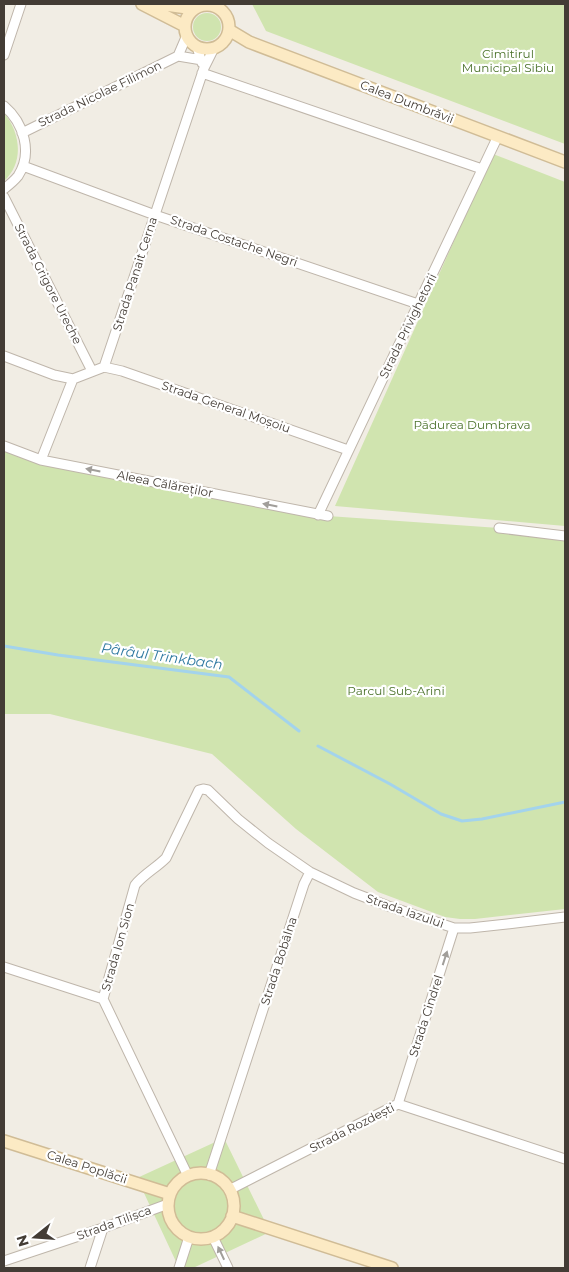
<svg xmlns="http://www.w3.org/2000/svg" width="569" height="1272" font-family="Montserrat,sans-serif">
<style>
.green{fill:#d0e4af}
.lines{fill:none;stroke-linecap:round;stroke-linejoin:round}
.stream{stroke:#a3d3ec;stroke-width:3}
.street-casing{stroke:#bfb6ab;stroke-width:11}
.secondary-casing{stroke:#d0bc96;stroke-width:14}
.street{stroke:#fff;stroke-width:9}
.secondary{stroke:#fceac4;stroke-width:11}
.oneway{fill:#a19e9a}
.labels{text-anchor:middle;stroke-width:4.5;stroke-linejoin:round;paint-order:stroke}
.park-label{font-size:12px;fill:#4b722b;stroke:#fff}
.street-label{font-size:12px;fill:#433c35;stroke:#fff}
.water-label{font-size:14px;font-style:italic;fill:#317aa1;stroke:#fff}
</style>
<rect width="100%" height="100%" fill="#f1ede4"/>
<!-- green -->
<path class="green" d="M252 4H565V144L266 31Z
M193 27a14 14 0 1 1 28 0a14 14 0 1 1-28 0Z
M4 113C21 133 24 163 4 181Z
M493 154 565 182V526L335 506Z
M4 446 41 460 328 516 499 528 565 536V909L475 919H460L445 917 378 892 296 829 212 754 50 714H4Z
M224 1138 270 1232 193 1268H179L137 1178Z"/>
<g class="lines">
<!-- stream -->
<path class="stream" d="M4 646 58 655 229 677 299 731
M318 746 390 784 441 814 462 821 482 819 565 802"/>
<defs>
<path id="street" d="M197 47 202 63
M4 55 21 4
M178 56 187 35
M202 73 482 169
M4 106C24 123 33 153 18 176 14 181 9 185 4 189
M22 133 178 56 202 60
M23 166 155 215 418 304
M4 197 92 371
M4 356 54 375 73 379
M104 367 122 371 348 450
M4 446 41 460 328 516
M41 460 73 379 104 367 204 68 214 48
M318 515 498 136
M499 528 565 536
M4 967 103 999
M398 1104 454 928
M209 1175 304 884 310 872
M188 1176 103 999 135 885C144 874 156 868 166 858L199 790 203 789 208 790 238 819 268 843 310 872 354 893 388 906 454 928H470L507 924 565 917
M229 1190 398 1104 565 1159
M213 1237 228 1268
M4 1261 103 1228 168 1204
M90 1268 103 1228
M179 1268 189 1237"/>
<path id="secondary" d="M142 4 185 26
M158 4 194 9
M185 27a22 22 0 1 1 44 0a22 22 0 1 1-44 0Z
M229 30 249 42 565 162
M4 1141 170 1194
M168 1206a33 33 0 1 1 66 0a33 33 0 1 1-66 0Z
M232 1216 392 1268"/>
</defs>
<!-- street casing -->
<use href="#street" class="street-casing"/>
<!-- secondary casing -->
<use href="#secondary" class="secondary-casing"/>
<!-- street -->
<use href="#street" class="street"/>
<!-- secondary -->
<use href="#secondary" class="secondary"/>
</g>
<!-- one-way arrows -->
<defs><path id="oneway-solid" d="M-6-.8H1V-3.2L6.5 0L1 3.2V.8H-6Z" transform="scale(1.25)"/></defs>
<g class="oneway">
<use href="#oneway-solid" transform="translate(93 470) rotate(-169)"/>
<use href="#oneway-solid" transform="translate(270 505) rotate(-169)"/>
<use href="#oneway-solid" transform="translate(445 958) rotate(-72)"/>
<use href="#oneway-solid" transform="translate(221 1253) rotate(-115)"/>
</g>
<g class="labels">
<!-- park labels -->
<g class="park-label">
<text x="508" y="58">Cimitirul<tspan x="508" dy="14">Municipal Sibiu</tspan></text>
<text x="472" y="429">Pădurea Dumbrava</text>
<text x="396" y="695">Parcul Sub-Arini</text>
</g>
<!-- street labels -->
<g class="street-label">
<text transform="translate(100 94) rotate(-26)" y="4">Strada Nicolae Filimon</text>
<text transform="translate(407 102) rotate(21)" y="4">Calea Dumbrăvii</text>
<text transform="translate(234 241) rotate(19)" y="4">Strada Costache Negri</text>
<text transform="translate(135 274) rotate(-72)" y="4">Strada Panait Cerna</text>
<text transform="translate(48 284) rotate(63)" y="4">Strada Grigore Ureche</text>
<text transform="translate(408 326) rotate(-64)" y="4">Strada Privighetorii</text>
<text transform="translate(226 407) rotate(19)" y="4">Strada General Moșoiu</text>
<text transform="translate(165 484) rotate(11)" y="4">Aleea Călăreților</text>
<text transform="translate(405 911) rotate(19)" y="4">Strada Iazului</text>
<text transform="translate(118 947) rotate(-74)" y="4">Strada Ion Sion</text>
<text transform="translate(279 961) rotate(-72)" y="4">Strada Bobâlna</text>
<text transform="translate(426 1016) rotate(-72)" y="4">Strada Cindrel</text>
<text transform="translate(352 1128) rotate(-27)" y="4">Strada Rozdești</text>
<text transform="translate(87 1167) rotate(18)" y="4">Calea Poplăcii</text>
<text transform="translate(114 1223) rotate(-20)" y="4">Strada Tilișca</text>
</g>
<!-- water labels -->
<g class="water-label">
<text transform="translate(162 656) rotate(8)" y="5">Pârâul Trinkbach</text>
</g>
</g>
<!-- border -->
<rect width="569" height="1272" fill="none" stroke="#433c35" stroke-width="10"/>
<!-- north arrow -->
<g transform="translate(35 1237) rotate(253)" stroke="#ffffff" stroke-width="4" paint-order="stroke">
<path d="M0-4L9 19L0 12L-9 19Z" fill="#433c35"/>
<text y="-8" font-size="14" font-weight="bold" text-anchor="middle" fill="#433c35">N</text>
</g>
</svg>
